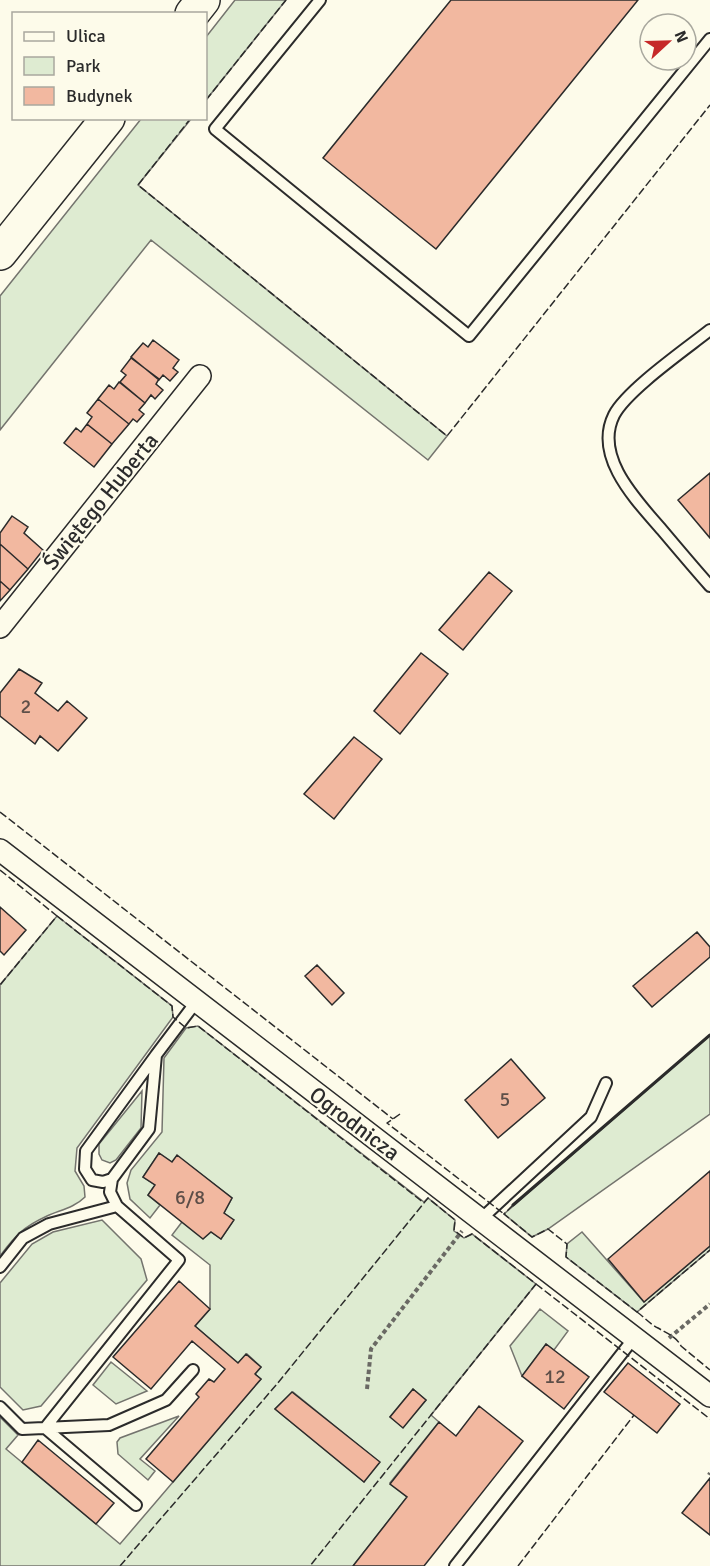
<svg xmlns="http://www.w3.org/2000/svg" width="710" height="1566" font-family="Signika,sans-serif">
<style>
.green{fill:#deebd1;stroke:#74746e;stroke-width:1.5;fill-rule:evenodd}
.building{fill:#f2b8a0;stroke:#2b2b2b;stroke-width:1.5}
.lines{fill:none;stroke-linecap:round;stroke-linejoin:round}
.service-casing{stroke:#2b2b2b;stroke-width:14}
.minor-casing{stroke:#2b2b2b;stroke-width:24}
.primary-casing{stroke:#2b2b2b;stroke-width:36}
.path{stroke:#6a6964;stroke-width:4;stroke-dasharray:4.5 3;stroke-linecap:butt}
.service{stroke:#fdfbea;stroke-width:10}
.minor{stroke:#fdfbea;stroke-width:21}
.primary{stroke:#fdfbea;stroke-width:33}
.fence{stroke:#2b2b2b;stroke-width:1.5;stroke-dasharray:8 3;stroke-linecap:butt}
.wall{stroke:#2b2b2b;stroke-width:3}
.labels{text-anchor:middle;stroke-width:4.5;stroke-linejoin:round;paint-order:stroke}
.number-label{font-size:20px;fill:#5d4e48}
.street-label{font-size:22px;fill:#2b2b2b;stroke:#fdfbea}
</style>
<rect width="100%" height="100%" fill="#fdfbea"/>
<!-- green -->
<path class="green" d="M235 0H286L206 100V37Z
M191 119 138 185 447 436 428 460 151 240 0 430V296L141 119Z
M57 916 172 1006 173 1017 77 1148 75 1171 84 1186 85 1197C74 1208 60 1210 47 1216 23 1227 15 1236 0 1256V985Z
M198 1026 424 1202 428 1198 455 1220 454 1231 464 1238 472 1234 536 1284 431 1415 439 1422 390 1483 407 1497 353 1566H0V1417L18 1435 6 1449 120 1544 261 1379 255 1374 261 1367 247 1354 238 1363 195 1326 210 1309V1265L172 1235 182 1222 211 1232 221 1239 233 1221 224 1213 232 1198 177 1156 172 1162 159 1153 143 1177 155 1185 148 1195 160 1205 150 1218 130 1199 127 1183 131 1170 162 1132 164 1058 186 1028ZM413 1389 426 1400 403 1427 390 1417ZM293 1392 379 1462 364 1482 275 1409Z
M710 1035V1114L548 1229 532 1237 504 1214Z
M142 1091 141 1128 116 1160 110 1163 102 1160 99 1154V1144Z
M102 1220 141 1259 147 1280 41 1406 23 1410 0 1387V1283L32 1244 53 1232Z
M582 1232 644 1302 710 1246V1250L637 1312 566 1257 567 1244Z
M540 1309 568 1331 554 1350 546 1344 522 1376 510 1346Z
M111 1362 147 1391 116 1404 93 1385Z
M179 1416 140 1459 155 1471 148 1480 118 1454 117 1442 120 1438Z"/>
<!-- building -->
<path class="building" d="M451 0H638L436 249 323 158Z
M153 340 179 360 173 368 178 372 170 381 163 375 159 380 131 357 143 343 148 347Z
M131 358 159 379 156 384 163 390 155 399 151 395 145 403 120 382 126 375 121 371Z
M119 382 145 403 139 410 144 414 137 422 133 419 129 424 98 399 109 385 114 389Z
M98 399 129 424 112 444 87 424 92 417 87 413Z
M87 424 112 444 94 467 64 443 76 428 81 432Z
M710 473V538L678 500Z
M12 516 28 527 24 533 43 550 28 569 0 544V533Z
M0 544 28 569 10 590 0 581Z
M489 572 512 591 463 650 439 630Z
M0 581 10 590 0 601Z
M421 653 448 674 400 734 374 711Z
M19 669 42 683 35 693 58 711 67 701 87 718 58 751 40 736 35 744 0 716V693Z
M354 737 382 759 334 819 304 794Z
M0 907 26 930 4 955 0 951Z
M697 932 710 947V957L652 1007 633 986Z
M317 965 344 993 332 1005 305 976Z
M511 1059 545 1098 498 1138 465 1100Z
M159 1153 172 1162 177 1155 232 1198 224 1213 234 1220 221 1239 211 1232 203 1239 148 1195 155 1185 143 1177Z
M710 1171V1246L644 1302 608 1259Z
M179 1281 210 1309 195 1326 238 1363 246 1354 261 1367 255 1374 261 1379 173 1482 146 1459 199 1397 196 1394 209 1379 214 1382 225 1369 192 1341 151 1389 113 1357Z
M546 1344 589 1377 564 1409 522 1376Z
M628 1363 680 1404 657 1433 604 1392Z
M413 1389 426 1400 403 1428 390 1417Z
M292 1392 380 1462 364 1482 275 1409Z
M479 1406 523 1441 424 1566H353L407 1497 390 1484 439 1422 456 1436Z
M38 1440 114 1503 96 1524 22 1462Z
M710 1478V1535L682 1513Z"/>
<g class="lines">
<defs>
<path id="service" d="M320 0 215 129 469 336 710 39
M710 330C686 349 627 390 614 415 593 457 637 501 662 530 678 549 694 568 710 586
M112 1179 103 1182 92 1180 85 1169 86 1151 156 1055
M481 1219 591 1117 606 1083
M0 1267 23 1238 49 1224 117 1206
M0 1407 22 1429 109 1425 166 1400 193 1370
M136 1505 45 1428 179 1260 117 1206 110 1192 112 1179 149 1129 156 1055 196 1002
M455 1566 634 1338"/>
<path id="minor" d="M0 627 200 376
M0 850 710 1396"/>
<path id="primary" d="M192 14 203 0
M0 253 108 118"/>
</defs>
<!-- service casing -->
<use href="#service" class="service-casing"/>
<!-- minor casing -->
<use href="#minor" class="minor-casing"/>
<!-- primary casing -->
<use href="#primary" class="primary-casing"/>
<!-- path -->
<path class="path" d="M669 1338 710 1304
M367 1389 371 1349 462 1231
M709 1475 710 1473"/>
<!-- service -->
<use href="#service" class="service"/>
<!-- minor -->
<use href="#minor" class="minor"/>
<!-- primary -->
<use href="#primary" class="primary"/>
<!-- fence -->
<path class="fence" d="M206 100 286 0
M191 118 138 185 447 436 710 105
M0 812 393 1119
M0 870 57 916 0 985
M57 916 172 1006 173 1017 186 1028 198 1026 424 1203
M400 1114 387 1123 504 1214
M513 1205 504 1214 532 1237 548 1229 567 1244 566 1257 637 1312 710 1250
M536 1284 710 1419
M637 1312C644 1317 650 1324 658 1328 666 1333 676 1336 681 1346L710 1370
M120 1566 277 1384 428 1198 455 1220 454 1230 464 1238 472 1234 536 1284 310 1566
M518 1566 634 1415"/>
<!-- wall -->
<path class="wall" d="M513 1205 710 1035"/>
</g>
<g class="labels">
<!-- number labels -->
<g class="number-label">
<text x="26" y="713">2</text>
<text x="505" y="1106">5</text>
<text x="190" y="1204">6/8</text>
<text x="555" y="1383">12</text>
</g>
<!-- street labels -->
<g class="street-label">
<text transform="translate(100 501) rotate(-51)" y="8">Świętego Huberta</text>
<text transform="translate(355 1123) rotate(37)" y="8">Ogrodnicza</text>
</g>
</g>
<!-- legend -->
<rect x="12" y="12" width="195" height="108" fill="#fdfbea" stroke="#a9a89e" stroke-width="1.5"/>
<rect x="24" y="32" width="30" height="9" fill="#fdfbea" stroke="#a9a89e" stroke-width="1.5"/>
<text x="66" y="42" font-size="18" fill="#2b2b2b">Ulica</text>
<rect x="24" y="57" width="30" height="18" fill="#deebd1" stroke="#a9a89e" stroke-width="1.5"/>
<text x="66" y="72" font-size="18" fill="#2b2b2b">Park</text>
<rect x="24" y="87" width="30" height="18" fill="#f2b8a0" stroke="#a9a89e" stroke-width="1.5"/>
<text x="66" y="102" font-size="18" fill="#2b2b2b">Budynek</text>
<!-- north arrow -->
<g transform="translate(668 42) rotate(68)"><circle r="28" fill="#fdfbea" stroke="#a9a89e" stroke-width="1.5"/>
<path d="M0-4.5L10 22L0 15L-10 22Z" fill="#c62828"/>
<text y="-9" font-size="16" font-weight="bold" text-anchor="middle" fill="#2b2b2b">N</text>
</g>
</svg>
